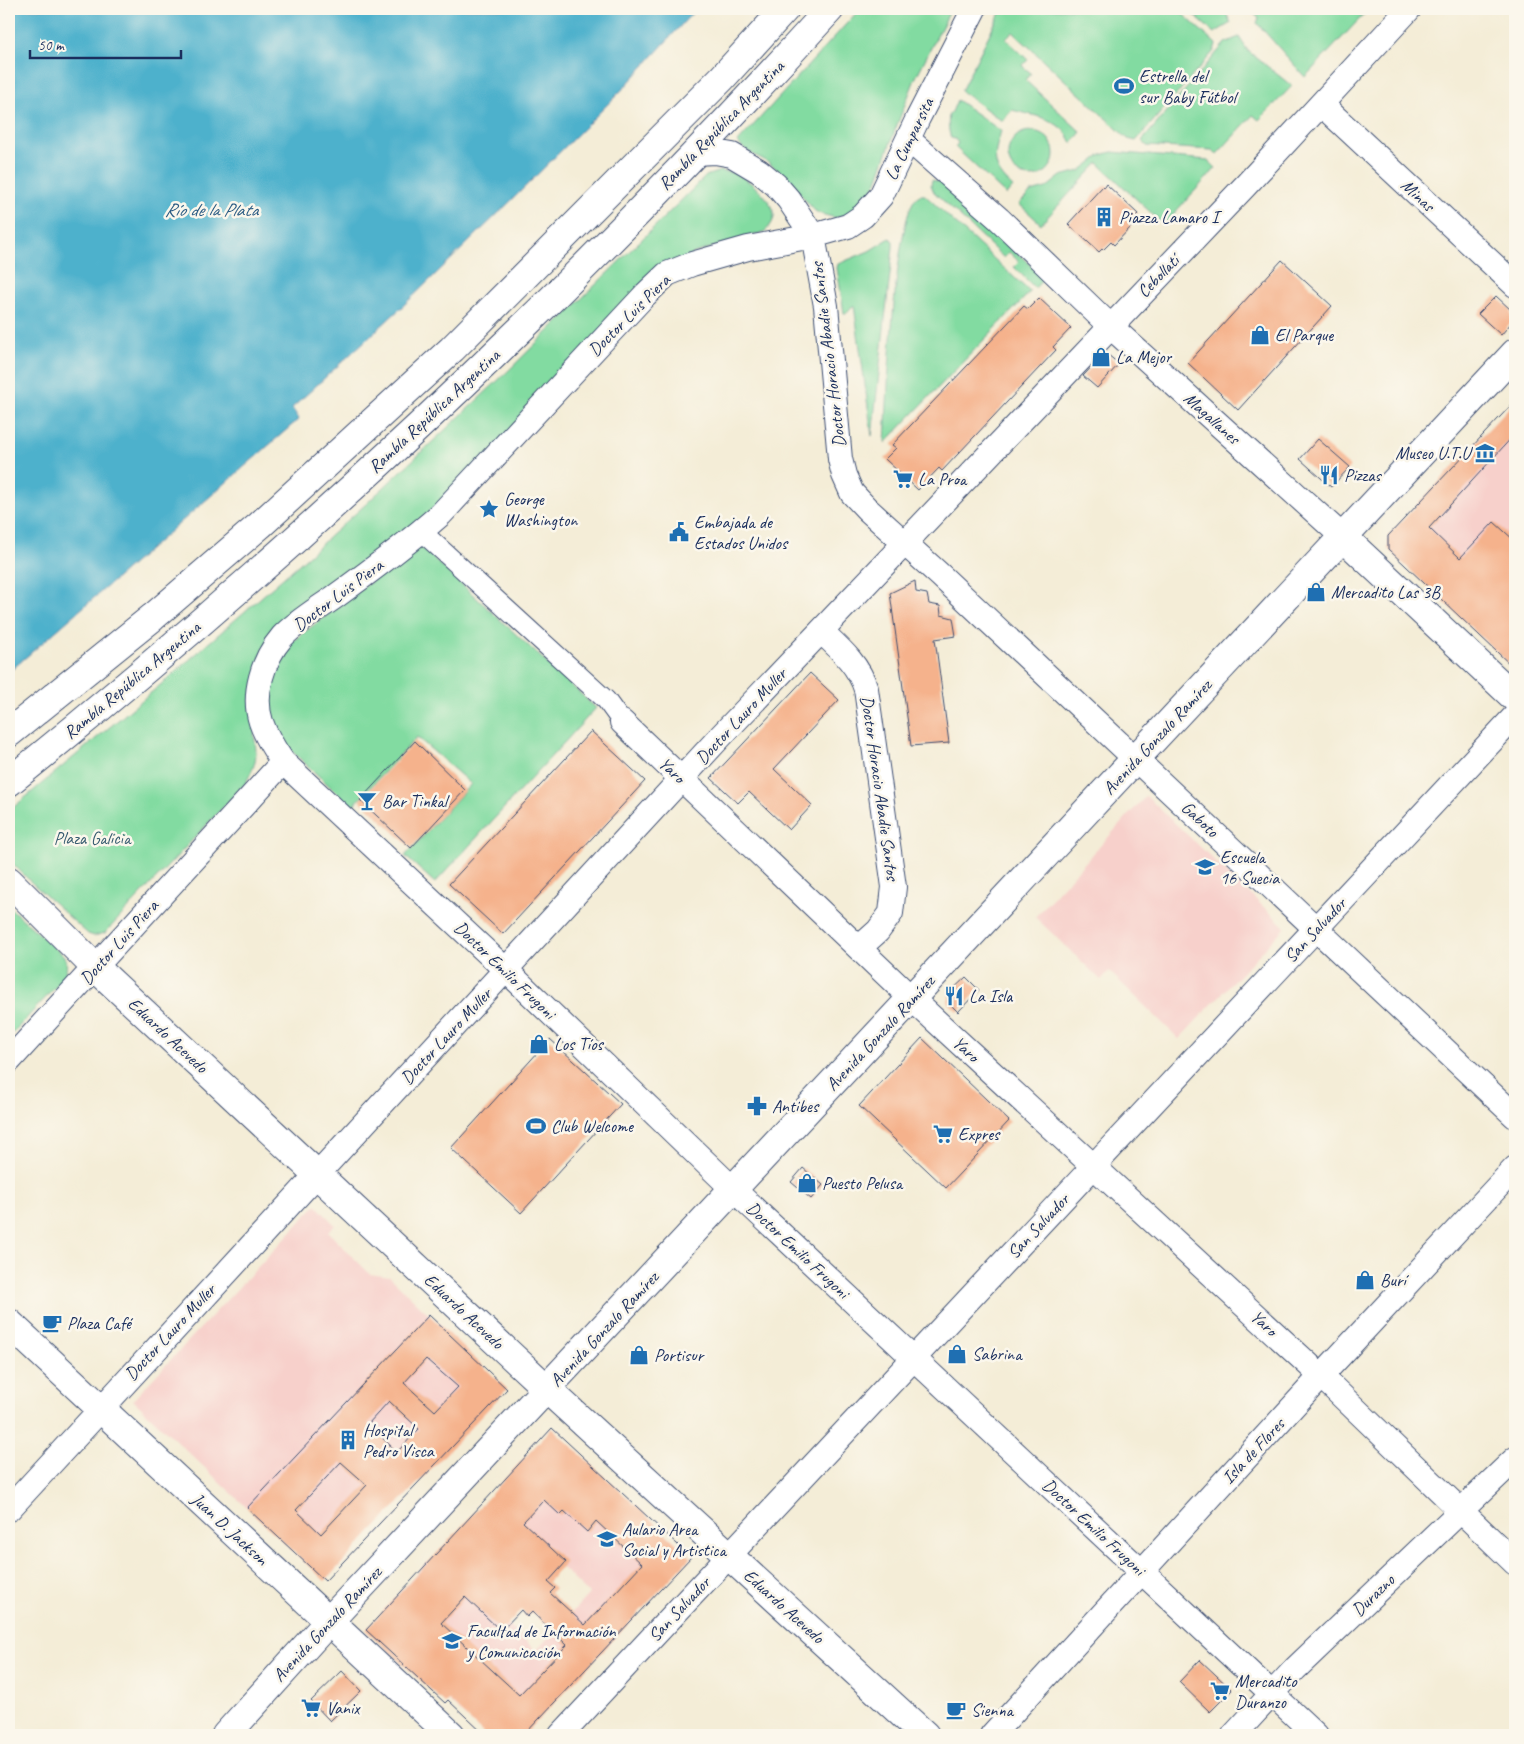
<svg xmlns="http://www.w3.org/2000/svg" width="1524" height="1744" font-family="Caveat,sans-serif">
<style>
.built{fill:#f7d0cb}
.green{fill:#82dba1;stroke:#4e8580}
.water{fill:#4db1cc;stroke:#347095}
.building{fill:#f5b28c;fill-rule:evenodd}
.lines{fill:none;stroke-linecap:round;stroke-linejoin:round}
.pedestrian-casing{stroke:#3c4c70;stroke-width:21}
.minor-casing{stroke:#3c4c70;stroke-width:26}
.tertiary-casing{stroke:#3c4c70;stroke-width:30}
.primary-casing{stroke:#3c4c70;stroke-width:30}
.pedestrian{stroke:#fff;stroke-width:19}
.minor{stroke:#fff;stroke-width:24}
.tertiary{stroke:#fff;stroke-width:28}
.primary{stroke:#fff;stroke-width:28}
.labels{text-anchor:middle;stroke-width:5;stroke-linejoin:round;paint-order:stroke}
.poi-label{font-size:18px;fill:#1b2f5e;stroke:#fbf7ec;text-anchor:start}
.street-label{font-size:18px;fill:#1b2f5e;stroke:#fbf7ec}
.park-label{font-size:18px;fill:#355a6f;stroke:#fbf7ec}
.water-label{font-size:19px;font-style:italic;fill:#2c5c84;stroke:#fbf7ec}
</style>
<rect width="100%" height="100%" fill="#fbf7ec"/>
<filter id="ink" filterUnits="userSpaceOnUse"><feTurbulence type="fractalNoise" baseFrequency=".02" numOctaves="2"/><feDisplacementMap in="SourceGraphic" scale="10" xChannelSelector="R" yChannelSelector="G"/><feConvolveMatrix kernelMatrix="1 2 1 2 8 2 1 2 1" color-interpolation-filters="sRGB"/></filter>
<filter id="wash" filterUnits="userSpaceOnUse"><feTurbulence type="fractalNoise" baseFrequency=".0096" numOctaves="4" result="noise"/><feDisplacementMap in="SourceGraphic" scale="20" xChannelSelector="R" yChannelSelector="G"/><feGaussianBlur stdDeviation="1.12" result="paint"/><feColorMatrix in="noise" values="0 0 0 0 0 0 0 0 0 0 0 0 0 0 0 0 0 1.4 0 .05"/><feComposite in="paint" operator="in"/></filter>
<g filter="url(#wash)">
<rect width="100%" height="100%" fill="#f4edd7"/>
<!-- built -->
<path class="built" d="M1515 401V669L1388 549V536Z
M1146 796 1285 927 1179 1039 1109 971 1101 980 1035 917Z
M316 1205 335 1225 328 1232 370 1274 390 1277 507 1389 325 1581 133 1400Z
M552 1428 691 1557 524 1735H485L448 1701 445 1703 366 1630 427 1562 501 1630 508 1624 536 1651 589 1594 561 1567 566 1562 492 1493Z"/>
<!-- green -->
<path class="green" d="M860 9H951L915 79 895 130 876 184 857 211 836 218 821 214 815 211C800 194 785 174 766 161 758 156 742 151 738 142Z
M1002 9H1177L1216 44 1214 51 1136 141 1128 139 1013 32 1006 39 1028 60 1022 66 1031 73 1025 80 1081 132 1072 143C1061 118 1035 116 1012 110L1002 121 961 91Z
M1187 9 1225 11 1231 23 1214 33Z
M1259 9H1369L1305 77 1257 23 1259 18 1254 14Z
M1239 37 1248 51 1292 86 1259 120 1253 115 1217 154 1212 150 1147 146 1142 141 1225 43Z
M957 100 1001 131C993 157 991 168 1013 187L1006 195 955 147 958 143 955 139 951 138C948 130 948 122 949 114L952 112Z
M1008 154a23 23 0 1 1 46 0a23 23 0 1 1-46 0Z
M1112 152 1208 160 1216 168 1166 222 1165 226 1098 163 1041 224 1019 204 1031 192 1046 188 1061 176 1080 171 1101 155Z
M720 171C725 172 731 172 735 173 748 179 775 201 774 216 773 223 769 228 764 232L694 253 424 519 290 621 254 735C258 758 256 764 245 784L105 933 94 936 88 934 32 883 9 860V811L165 681 298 565 366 504 507 372 706 176Z
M932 180 941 182 948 187 1044 278 1035 288 1014 267 1019 262 1009 252 1004 258 934 192 931 185Z
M920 195H925L928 198 1030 292 885 443C887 410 894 202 920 195Z
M890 238 893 241V247L872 436 854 305 847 313H844L837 268 838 264 869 251Z
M419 545 596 708 435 883 405 856 471 784 417 737 352 807 282 742 264 708 281 650Z
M9 907 64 956C68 964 67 971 63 979L9 1037Z"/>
<!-- water -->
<path class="water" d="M9 9H696L620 92 516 196 403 306 292 408 299 419 9 672Z"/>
<g id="blocks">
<!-- building -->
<path class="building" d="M1106 184 1138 214 1128 224 1131 227 1114 245 1111 242 1103 250 1102 249 1099 252 1068 224 1103 186 1104 187Z
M1282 260 1332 306 1238 410 1188 363Z
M1496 296 1511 310 1512 322 1501 335 1478 314Z
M1039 298 1071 328 1053 347 1056 350 942 471 939 468 918 490 885 459 896 448 892 445 1024 306 1028 309Z
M1104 354H1107L1119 364 1097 388 1083 376Z
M1515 401V434L1429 528 1460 558 1494 522 1515 541V669L1388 549V536Z
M1318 439 1350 467 1331 487 1300 459Z
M915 581 916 592 927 594 929 604 940 606 941 615 953 618 956 636 935 639 949 743 911 746 890 593Z
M810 673 839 700 774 769 812 805 789 830 749 792 738 803 711 778Z
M591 731 645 781 503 934 449 884Z
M415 741 465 790 411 848 360 800Z
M966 977 979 990 958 1012 948 1002 950 992Z
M922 1038 1009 1121 946 1188 859 1106Z
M550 1039 621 1104 521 1213 451 1148Z
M803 1168 823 1185 811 1199 791 1182Z
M429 1315 507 1389 325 1581 247 1508ZM426 1359 458 1387 435 1411 404 1383ZM389 1401 419 1429 397 1452 368 1424ZM341 1462 367 1485 321 1534 296 1510Z
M552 1428 691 1557 524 1735H485L448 1700 445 1703 366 1630ZM544 1500 560 1515 564 1511 587 1532 596 1521 642 1564 585 1625 550 1593 555 1588 548 1582 566 1562 523 1522ZM465 1597 501 1631 521 1610 527 1617 532 1612 567 1645 519 1695 441 1623Z
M1200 1660 1232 1690 1210 1712 1179 1682Z
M342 1671 361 1691 330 1721 311 1701Z"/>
</g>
</g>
<g filter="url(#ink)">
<use href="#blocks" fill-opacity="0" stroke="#3c4c70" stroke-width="1"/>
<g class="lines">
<defs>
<path id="pedestrian" d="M421 531 606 700 622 722"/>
<path id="minor" d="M974 9 918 118 881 196 863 216 848 226 813 236 748 248 692 264 667 274 645 295 441 514C408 543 372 570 336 596 318 609 297 621 282 637 263 659 252 694 261 722 266 737 274 749 283 762L507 971 734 1190 1316 1735
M1321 104 1515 285
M909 140 999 219 1110 326 1343 537
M695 153 715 152 732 155 759 171 776 185 789 200 813 236 826 306 840 459 844 475 852 493 867 509 940 575 1515 1116
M821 631C840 649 858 664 866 689L894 887 891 913 878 931 859 948
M622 722 912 999 1321 1376 1515 1563
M9 1061 283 762
M9 1509 719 738 1246 185 1409 9
M561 1735 1515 716
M992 1735 1321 1376 1515 1168
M1234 1735 1295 1669 1515 1459"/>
<path id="tertiary" d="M1343 537 1515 698
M9 881 95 967 547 1389 925 1735
M9 1323 451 1735
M226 1735 329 1621 1515 353"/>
<path id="primary" d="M9 733 153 617 260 525 452 349 722 78 785 9
M9 782C302 546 577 288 830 9"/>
</defs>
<!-- pedestrian casing -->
<use href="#pedestrian" class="pedestrian-casing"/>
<!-- minor casing -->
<use href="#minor" class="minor-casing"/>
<!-- tertiary casing -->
<use href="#tertiary" class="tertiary-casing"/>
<!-- primary casing -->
<use href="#primary" class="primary-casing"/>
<!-- pedestrian -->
<use href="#pedestrian" class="pedestrian"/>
<!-- minor -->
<use href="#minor" class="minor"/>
<!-- tertiary -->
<use href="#tertiary" class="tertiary"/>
<!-- primary -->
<use href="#primary" class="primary"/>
</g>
</g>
<!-- icons -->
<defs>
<symbol id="stadium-bare" viewBox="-9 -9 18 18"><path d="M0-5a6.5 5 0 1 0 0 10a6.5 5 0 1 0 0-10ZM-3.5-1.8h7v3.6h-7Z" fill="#1f6fb2" stroke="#fbf7ec" stroke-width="2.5" paint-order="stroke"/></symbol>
<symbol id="building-bare" viewBox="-9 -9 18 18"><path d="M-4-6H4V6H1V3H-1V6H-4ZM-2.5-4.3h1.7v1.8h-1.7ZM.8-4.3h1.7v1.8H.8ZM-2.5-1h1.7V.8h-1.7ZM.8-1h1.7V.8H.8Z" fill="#1f6fb2" stroke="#fbf7ec" stroke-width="2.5" paint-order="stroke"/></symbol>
<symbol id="shop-bare" viewBox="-9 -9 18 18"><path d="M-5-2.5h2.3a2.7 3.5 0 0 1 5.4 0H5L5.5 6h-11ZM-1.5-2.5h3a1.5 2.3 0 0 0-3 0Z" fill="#1f6fb2" stroke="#fbf7ec" stroke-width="2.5" paint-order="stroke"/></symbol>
<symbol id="museum-bare" viewBox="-9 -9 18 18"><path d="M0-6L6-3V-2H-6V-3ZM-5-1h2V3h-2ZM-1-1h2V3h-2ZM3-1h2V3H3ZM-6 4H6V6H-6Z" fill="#1f6fb2" stroke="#fbf7ec" stroke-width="2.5" paint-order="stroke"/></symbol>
<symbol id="restaurant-bare" viewBox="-9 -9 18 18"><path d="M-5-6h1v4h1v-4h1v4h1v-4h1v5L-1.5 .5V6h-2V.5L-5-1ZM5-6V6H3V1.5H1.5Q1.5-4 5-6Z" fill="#1f6fb2" stroke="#fbf7ec" stroke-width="2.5" paint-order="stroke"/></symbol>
<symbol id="supermarket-bare" viewBox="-9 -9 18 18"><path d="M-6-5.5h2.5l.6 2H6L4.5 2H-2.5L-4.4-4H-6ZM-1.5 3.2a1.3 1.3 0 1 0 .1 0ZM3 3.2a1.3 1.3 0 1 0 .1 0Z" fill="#1f6fb2" stroke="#fbf7ec" stroke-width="2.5" paint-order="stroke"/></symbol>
<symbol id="sight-bare" viewBox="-9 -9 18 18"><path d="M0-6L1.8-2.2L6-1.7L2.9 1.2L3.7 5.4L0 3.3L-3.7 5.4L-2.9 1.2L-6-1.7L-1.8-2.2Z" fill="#1f6fb2" stroke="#fbf7ec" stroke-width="2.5" paint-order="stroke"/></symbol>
<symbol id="civic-bare" viewBox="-9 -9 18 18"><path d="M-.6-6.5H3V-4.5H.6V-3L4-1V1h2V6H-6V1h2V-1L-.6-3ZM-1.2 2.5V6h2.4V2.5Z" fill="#1f6fb2" stroke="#fbf7ec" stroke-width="2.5" paint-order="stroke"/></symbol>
<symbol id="bar-bare" viewBox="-9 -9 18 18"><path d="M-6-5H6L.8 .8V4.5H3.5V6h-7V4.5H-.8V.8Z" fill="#1f6fb2" stroke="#fbf7ec" stroke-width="2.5" paint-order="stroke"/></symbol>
<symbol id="school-bare" viewBox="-9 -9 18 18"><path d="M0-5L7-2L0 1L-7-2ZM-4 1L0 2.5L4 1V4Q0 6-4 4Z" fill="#1f6fb2" stroke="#fbf7ec" stroke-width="2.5" paint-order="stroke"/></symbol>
<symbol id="pharmacy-bare" viewBox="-9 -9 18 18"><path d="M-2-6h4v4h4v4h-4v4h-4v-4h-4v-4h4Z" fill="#1f6fb2" stroke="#fbf7ec" stroke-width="2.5" paint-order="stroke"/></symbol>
<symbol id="cafe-bare" viewBox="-9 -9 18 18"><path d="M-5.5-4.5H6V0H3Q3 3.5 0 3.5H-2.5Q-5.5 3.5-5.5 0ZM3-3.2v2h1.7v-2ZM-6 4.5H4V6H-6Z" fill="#1f6fb2" stroke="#fbf7ec" stroke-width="2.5" paint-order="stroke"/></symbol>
<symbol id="university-bare" viewBox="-9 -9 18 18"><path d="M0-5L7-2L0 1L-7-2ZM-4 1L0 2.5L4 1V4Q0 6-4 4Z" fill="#1f6fb2" stroke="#fbf7ec" stroke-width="2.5" paint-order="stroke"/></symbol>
</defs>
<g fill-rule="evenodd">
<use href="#stadium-bare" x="1110" y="72" width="28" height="28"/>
<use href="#building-bare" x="1090" y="203" width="28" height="28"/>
<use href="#shop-bare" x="1246" y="321" width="28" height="28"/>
<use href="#shop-bare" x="1087" y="343" width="28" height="28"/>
<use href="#museum-bare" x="1471" y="439" width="28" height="28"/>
<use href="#restaurant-bare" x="1315" y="461" width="28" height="28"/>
<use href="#supermarket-bare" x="889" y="465" width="28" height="28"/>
<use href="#sight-bare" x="475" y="495" width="28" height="28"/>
<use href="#civic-bare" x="665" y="518" width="28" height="28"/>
<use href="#shop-bare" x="1302" y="578" width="28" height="28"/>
<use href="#bar-bare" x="353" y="787" width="28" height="28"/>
<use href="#school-bare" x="1191" y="853" width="28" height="28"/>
<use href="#restaurant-bare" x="940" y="982" width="28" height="28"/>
<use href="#shop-bare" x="525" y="1030" width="28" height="28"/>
<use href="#pharmacy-bare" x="743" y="1092" width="28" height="28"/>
<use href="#stadium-bare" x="522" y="1112" width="28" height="28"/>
<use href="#supermarket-bare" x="929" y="1120" width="28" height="28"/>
<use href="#shop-bare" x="793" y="1169" width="28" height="28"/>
<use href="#shop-bare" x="1351" y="1266" width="28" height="28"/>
<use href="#cafe-bare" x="38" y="1309" width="28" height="28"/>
<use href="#shop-bare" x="943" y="1340" width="28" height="28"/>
<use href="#shop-bare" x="625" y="1341" width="28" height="28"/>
<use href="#building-bare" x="334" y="1426" width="28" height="28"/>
<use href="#university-bare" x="593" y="1525" width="28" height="28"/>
<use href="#university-bare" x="438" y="1627" width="28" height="28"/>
<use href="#supermarket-bare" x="1206" y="1677" width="28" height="28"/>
<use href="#supermarket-bare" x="297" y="1694" width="28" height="28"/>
<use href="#cafe-bare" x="942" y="1696" width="28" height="28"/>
</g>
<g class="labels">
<!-- poi labels -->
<g class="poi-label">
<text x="1139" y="82">Estrella del<tspan x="1139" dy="21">sur Baby Fútbol</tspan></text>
<text x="1119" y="223">Piazza Lamaro I</text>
<text x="1275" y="341">El Parque</text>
<text x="1116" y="363">La Mejor</text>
<text x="1470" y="459" text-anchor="end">Museo U.T.U</text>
<text x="1344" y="481">Pizzas</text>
<text x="918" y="485">La Proa</text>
<text x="504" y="505">George<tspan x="504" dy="21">Washington</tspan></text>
<text x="694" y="528">Embajada de<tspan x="694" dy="21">Estados Unidos</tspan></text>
<text x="1331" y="598">Mercadito Las 3B</text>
<text x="382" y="807">Bar Tinkal</text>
<text x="1220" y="863">Escuela<tspan x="1220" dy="21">16 Suecia</tspan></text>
<text x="969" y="1002">La Isla</text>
<text x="554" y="1050">Los Tíos</text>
<text x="772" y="1112">Antibes</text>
<text x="551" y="1132">Club Welcome</text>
<text x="958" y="1140">Expres</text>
<text x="822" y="1189">Puesto Pelusa</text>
<text x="1380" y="1286">Burí</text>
<text x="67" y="1329">Plaza Café</text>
<text x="972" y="1360">Sabrina</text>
<text x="654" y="1361">Portisur</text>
<text x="363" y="1436">Hospital<tspan x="363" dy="21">Pedro Visca</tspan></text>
<text x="622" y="1535">Aulario Area<tspan x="622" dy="21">Social y Artistica</tspan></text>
<text x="467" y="1637">Facultad de Información<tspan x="467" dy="21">y Comunicación</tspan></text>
<text x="1235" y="1687">Mercadito<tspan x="1235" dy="21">Duranzo</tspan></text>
<text x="326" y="1714">Vanix</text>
<text x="971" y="1716">Sienna</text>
</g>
<!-- street labels -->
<g class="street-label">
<text transform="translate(721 125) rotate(-46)" y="6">Rambla República Argentina</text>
<text transform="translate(909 139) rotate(-64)" y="6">La Cumparsita</text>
<text transform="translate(1418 195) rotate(43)" y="6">Minas</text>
<text transform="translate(1158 276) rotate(-46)" y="6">Cebollatí</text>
<text transform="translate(629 315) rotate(-45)" y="6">Doctor Luis Piera</text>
<text transform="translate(828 355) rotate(-97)" y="6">Doctor Horacio Abadie Santos</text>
<text transform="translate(434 411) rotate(-43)" y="6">Rambla República Argentina</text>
<text transform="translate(1212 418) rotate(42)" y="6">Magallanes</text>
<text transform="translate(338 595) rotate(-37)" y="6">Doctor Luis Piera</text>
<text transform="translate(132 680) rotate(-40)" y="6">Rambla República Argentina</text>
<text transform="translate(741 716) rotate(-47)" y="6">Doctor Lauro Muller</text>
<text transform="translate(1157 737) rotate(-47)" y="6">Avenida Gonzalo Ramírez</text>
<text transform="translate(672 770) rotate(44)" y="6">Yaro</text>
<text transform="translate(880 788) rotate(82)" y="6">Doctor Horacio Abadie Santos</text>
<text transform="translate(1200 819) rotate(43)" y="6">Gaboto</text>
<text transform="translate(1315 930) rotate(-47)" y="6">San Salvador</text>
<text transform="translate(119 942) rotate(-48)" y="6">Doctor Luis Piera</text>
<text transform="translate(505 970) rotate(44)" y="6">Doctor Emilio Frugoni</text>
<text transform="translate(880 1033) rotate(-47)" y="6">Avenida Gonzalo Ramírez</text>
<text transform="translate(168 1035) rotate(43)" y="6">Eduardo Acevedo</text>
<text transform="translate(446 1036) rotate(-47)" y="6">Doctor Lauro Muller</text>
<text transform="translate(966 1049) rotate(42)" y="6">Yaro</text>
<text transform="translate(1038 1226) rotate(-47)" y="6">San Salvador</text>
<text transform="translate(798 1250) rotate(43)" y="6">Doctor Emilio Frugoni</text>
<text transform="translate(464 1311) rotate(43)" y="6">Eduardo Acevedo</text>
<text transform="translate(1264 1323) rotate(43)" y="6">Yaro</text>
<text transform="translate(604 1329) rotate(-47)" y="6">Avenida Gonzalo Ramírez</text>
<text transform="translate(170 1332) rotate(-47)" y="6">Doctor Lauro Muller</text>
<text transform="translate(1253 1451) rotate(-47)" y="6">Isla de Flores</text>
<text transform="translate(1094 1527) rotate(43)" y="6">Doctor Emilio Frugoni</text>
<text transform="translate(230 1529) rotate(43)" y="6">Juan D. Jackson</text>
<text transform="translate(1373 1595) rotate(-44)" y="6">Durazno</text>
<text transform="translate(784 1606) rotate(42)" y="6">Eduardo Acevedo</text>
<text transform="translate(679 1609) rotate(-47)" y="6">San Salvador</text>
<text transform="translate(327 1624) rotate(-47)" y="6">Avenida Gonzalo Ramírez</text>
</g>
<!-- park labels -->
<g class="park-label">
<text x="92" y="844">Plaza Galicia</text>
</g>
<!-- water labels -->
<g class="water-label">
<text x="211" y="216">Río de la Plata</text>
</g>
</g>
<!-- margin -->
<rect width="1524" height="1744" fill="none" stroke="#fbf7ec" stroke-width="30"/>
<!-- scale -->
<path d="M30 50v8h151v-8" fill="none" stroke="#1b2f5e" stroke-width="2.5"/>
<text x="38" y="50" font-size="15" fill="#1b2f5e" stroke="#fbf7ec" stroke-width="4" paint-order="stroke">50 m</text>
</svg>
